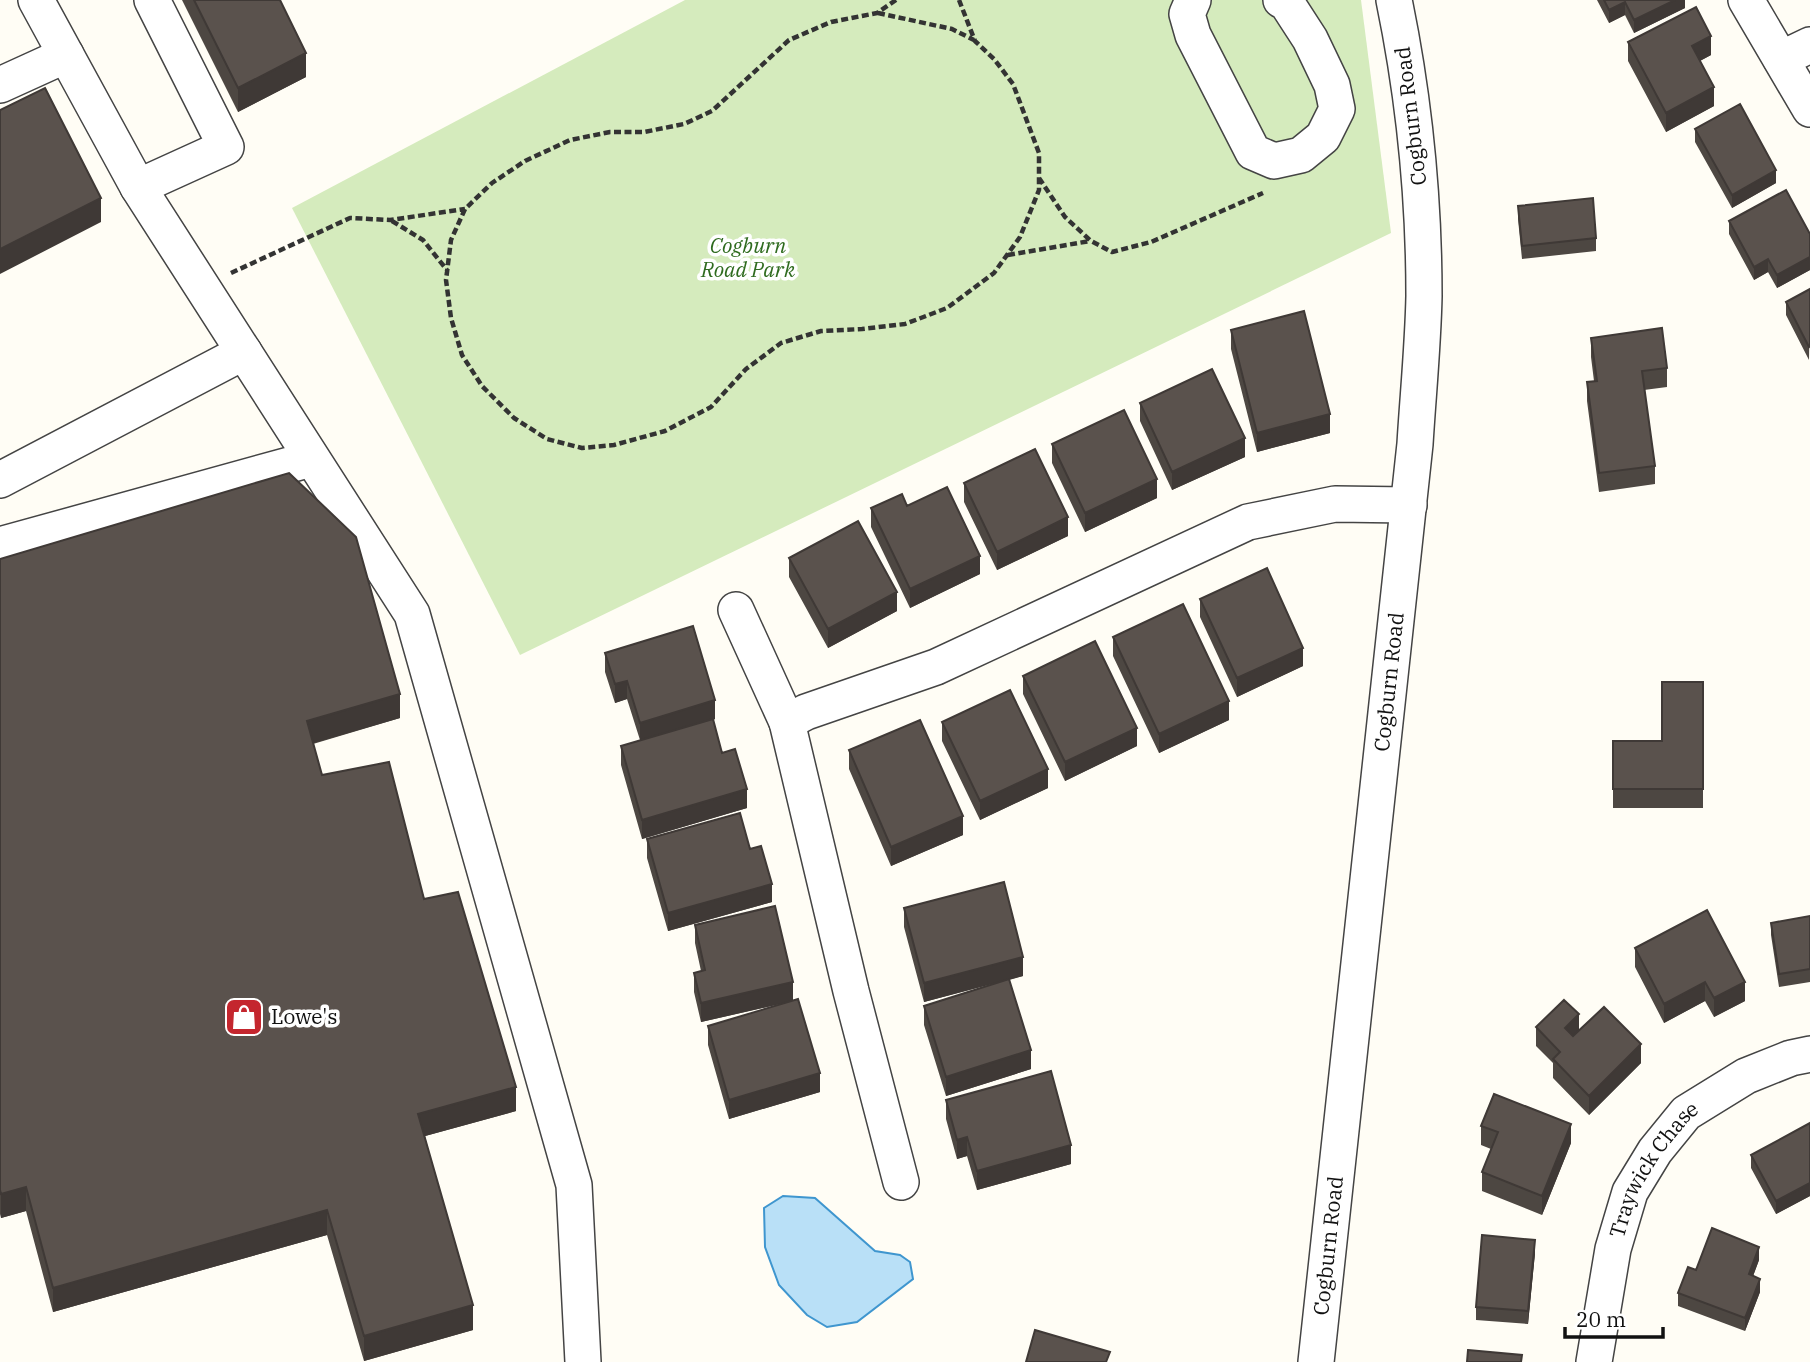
<svg xmlns="http://www.w3.org/2000/svg" width="1810" height="1362" font-family="'IBM Plex Serif',serif">
<style>
.green{fill:#d5ebbd}
.water{fill:#b9e0f7;stroke:#3f96cf;stroke-width:2}
.lines{fill:none;stroke-linecap:round;stroke-linejoin:round}
.minor-casing{stroke:#444;stroke-width:38}
.path{stroke:#333;stroke-width:4.5;stroke-dasharray:7 3.5;stroke-linecap:butt}
.minor{stroke:#fff;stroke-width:35}
.wall{fill:#4d4742}
.shaded-wall{fill:#3f3936}
.building{fill:#5a524d;stroke:#3f3936;stroke-width:2}
.labels{text-anchor:middle;stroke-width:7;stroke-linejoin:round;paint-order:stroke}
.street-label{font-size:21px;fill:#111;stroke:#fff}
.park-label{font-size:21px;font-style:italic;fill:#2f6b1f;stroke:#fff}
.poi-label{font-size:21px;fill:#111;stroke:#fff;text-anchor:start}
</style>
<rect width="100%" height="100%" fill="#fffdf5"/>
<!-- green -->
<path class="green" d="M685 0H1361L1391 233 520 655 292 208Z"/>
<!-- water -->
<path class="water" d="M783 1196 815 1198 875 1251 900 1255 910 1262 913 1279 857 1322 827 1327 807 1315 779 1285 765 1247 764 1208Z"/>
<g class="lines">
<defs>
<g id="minor">
<path d="M36 0 138 187 412 614 574 1185 583 1362"/>
<path d="M1193 0 1187 14 1193 35 1253 152 1274 161 1301 155 1323 137 1337 109 1332 85 1310 39 1286 2 1281 0"/>
<path d="M1746 0 1810 109"/>
<path d="M1781 59 1810 45"/>
<path d="M0 85 66 55"/>
<path d="M138 187 226 147 152 0"/>
<path d="M0 480 244 352"/>
<path d="M0 545 311 459"/>
<path d="M736 610 787 722"/>
<path d="M901 1182 851 991 787 722 806 712 936 667 1248 522 1335 504 1409 505"/>
<path id="s1" d="M1316 1362 1415 444C1418 395 1423 345 1424 296 1424 197 1414 97 1394 0"/>
<path id="s2" d="M1594 1362 1613 1249 1630 1192 1655 1151 1686 1113 1746 1076 1791 1058 1810 1054"/>
</g>
</defs>
<!-- minor casing -->
<use href="#minor" class="minor-casing"/>
<!-- path -->
<path class="path" d="M896 0 877 13 831 22 789 40 712 111 684 124 644 132H610L570 140 525 161 492 183 465 209 451 240 446 280 451 318 462 355 482 386 514 418 547 439 582 448 614 445 665 431 711 407 746 369 781 343 821 331 862 329 905 324 947 308 994 273 1020 237 1039 190V153L1013 84 994 59 975 41 959 0
M878 13 952 29 974 40
M1039 178 1065 217 1091 241 1112 252 1151 242 1263 193
M392 221 423 240 447 270
M1008 255 1090 241
M231 273 350 218 390 220 465 209"/>
<!-- minor -->
<use href="#minor" class="minor"/>
</g>
<!-- wall -->
<path class="wall" d="M182 0H280L306 77 238 112Z
M1597 0H1685V8L1634 33 1625 15 1609 23Z
M1628 42 1711 55 1700 61 1714 106 1666 132 1628 61Z
M1695 129 1776 183 1732 208 1695 142Z
M1518 206 1596 238V251L1522 259 1518 219Z
M1729 221 1810 234V270L1777 288 1768 272 1754 280 1729 234Z
M1810 289 1809 360 1786 315V302Z
M1231 330 1330 433 1257 452 1231 349Z
M1591 338 1667 368V387L1644 390 1655 466V484L1599 492 1587 401V382L1594 381 1591 357Z
M1140 403 1245 457 1172 490 1140 421Z
M1052 444 1157 498 1085 532 1052 463Z
M964 483 1068 536 997 570 964 502Z
M907 506 980 574 910 608 871 527V508Z
M789 558 897 611 828 648 789 577Z
M0 559 400 718 313 744 322 775 424 899 516 1111 425 1136 473 1330 364 1361 327 1235 53 1312 26 1211 1 1218 0 1214Z
M1200 599 1303 666 1237 697 1200 617Z
M1113 637 1229 720 1159 753 1113 656Z
M605 653 715 719 713 720 722 753 747 808 642 839 621 765V746L640 740 627 699 615 703 605 672Z
M1023 676 1137 746 1065 781 1023 694Z
M1703 682V808H1613V741H1662Z
M942 722 1048 788 980 820 942 741Z
M849 750 963 835 891 866 849 769Z
M647 839 750 849 772 902 668 931 647 858Z
M904 908 1023 976 1009 980 1031 1069 946 1096 924 1025V1006L1002 981 924 1002 904 927Z
M1810 916V982L1779 987 1771 935V923Z
M695 925 793 1001 820 1092 729 1119 708 1045V1026L789 1002 701 1022 694 992V973L701 971 695 943Z
M1635 948 1745 1001 1714 1017 1705 1001 1664 1023 1635 967Z
M1536 1027 1579 1030 1641 1063 1589 1115 1553 1078V1063L1536 1046Z
M946 1100 1071 1164 977 1190 967 1156 957 1159 946 1119Z
M1810 1123V1196L1776 1214 1751 1168V1155Z
M1481 1126 1571 1143 1542 1215 1482 1191V1172L1491 1149 1481 1145Z
M1535 1253 1528 1324 1476 1320V1307Z
M1759 1260 1753 1276 1760 1292 1745 1331 1678 1306V1293L1696 1270Z"/>
<!-- shaded-wall -->
<path class="shaded-wall" d="M1675 0H1685V8L1634 33V20Z
M1625 2V15L1609 23V10Z
M1711 36V55L1692 65V46Z
M306 53V77L238 112V88Z
M1714 87V106L1666 132V113Z
M1776 170V183L1732 208V195Z
M101 198V222L0 274V249Z
M1810 257V270L1777 288V275Z
M1768 259V272L1754 280V267Z
M1330 414V433L1257 452V433Z
M1245 438V457L1172 490V472Z
M1157 479V498L1085 532V513Z
M1068 517V536L997 570V552Z
M980 556V574L910 608V589Z
M897 592V611L828 648V629Z
M1303 648V666L1237 697V678Z
M627 681V699L615 703V684Z
M400 694V718L307 745V721Z
M715 700V719L640 742V723Z
M1229 701V720L1159 753V734Z
M1137 728V746L1065 781V762Z
M1048 769V788L980 820V801Z
M747 789V808L642 839V820Z
M963 816V835L891 866V847Z
M772 884V902L668 931V913Z
M1023 957V976L924 1002V983Z
M793 982V1001L701 1022V1003Z
M1705 982V1001L1664 1023V1004Z
M1745 982V1001L1714 1017V998Z
M1579 1014V1033L1565 1047V1028Z
M1641 1044V1063L1589 1115V1096Z
M1031 1050V1069L946 1096V1077Z
M820 1073V1092L729 1119V1100Z
M516 1087V1111L418 1138V1114Z
M1571 1124V1143L1542 1215V1196Z
M967 1137V1156L957 1159V1140Z
M1071 1145V1164L977 1190V1171Z
M1810 1183V1196L1776 1214V1201Z
M26 1187V1211L1 1218V1194Z
M327 1210V1235L53 1312V1288Z
M1535 1240V1253L1528 1324V1311Z
M1759 1247V1260L1749 1287V1274Z
M1760 1279V1292L1745 1331V1318Z
M473 1305V1330L364 1361V1336Z"/>
<!-- building -->
<path class="building" d="M194 0H280L306 53 238 88Z
M1604 0H1675L1634 20 1625 2 1609 10Z
M1696 7 1711 36 1692 46 1714 87 1666 113 1628 42Z
M45 88 101 198 0 249V110Z
M1740 104 1776 170 1732 195 1695 129Z
M1786 190 1810 234V257L1777 275 1768 259 1754 267 1729 221Z
M1593 198 1596 238 1522 246 1518 206Z
M1810 289V346L1809 347 1786 302Z
M1304 311 1330 414 1257 433 1231 330Z
M1662 328 1667 368 1642 371 1655 466 1599 473 1587 382 1597 381 1591 338Z
M1212 369 1245 438 1172 472 1140 403Z
M1124 410 1157 479 1085 513 1052 444Z
M1035 449 1068 517 997 552 964 483Z
M289 473 356 537 400 694 307 721 322 775 389 762 424 899 458 892 516 1087 418 1114 473 1305 364 1336 327 1210 53 1288 26 1187 1 1194 0 1190V559Z
M947 487 980 556 910 589 871 508 902 494 907 506Z
M858 521 897 592 828 629 789 558Z
M1267 568 1303 648 1237 678 1200 599Z
M1183 604 1229 701 1159 734 1113 637Z
M693 626 715 700 640 723 627 681 615 684 605 653Z
M1095 641 1137 728 1065 762 1023 676Z
M1662 682H1703V789H1613V741H1662Z
M1010 690 1048 769 980 801 942 722Z
M713 719 722 753 735 749 747 789 642 820 621 746Z
M920 720 963 816 891 847 849 750Z
M740 813 750 849 761 846 772 884 668 913 647 839Z
M1004 882 1023 957 924 983 904 908Z
M775 906 793 982 701 1003 694 973 705 970 695 925Z
M1707 910 1745 982 1714 998 1705 982 1664 1004 1635 948Z
M1810 916V969L1779 974 1771 923Z
M1009 979 1031 1050 946 1077 924 1006Z
M798 999 820 1073 729 1100 708 1026Z
M1564 1000 1579 1014 1565 1028 1573 1036 1604 1007 1641 1044 1589 1096 1553 1059 1560 1052 1536 1027Z
M1051 1071 1071 1145 977 1171 967 1137 957 1140 946 1100Z
M1494 1094 1571 1124 1542 1196 1482 1172 1498 1132 1481 1126Z
M1810 1123V1183L1776 1201 1751 1155Z
M1712 1228 1759 1247 1749 1274 1760 1279 1745 1318 1678 1293 1688 1267 1696 1270Z
M1482 1235 1535 1240 1528 1311 1476 1307Z
M1035 1330 1110 1352 1106 1362H1026Z
M1468 1350 1522 1355 1521 1362H1467Z"/>
<!-- icons -->
<defs>
<symbol id="shop-square" viewBox="-11 -11 22 22"><rect x="-9" y="-9" width="18" height="18" rx="4" fill="#c4262e" stroke="#fff"/><path d="M-5-2.5h2.3a2.7 3.5 0 0 1 5.4 0H5L5.5 6h-11ZM-1.5-2.5h3a1.5 2.3 0 0 0-3 0Z" fill="#fff"/></symbol>
</defs>
<g fill-rule="evenodd">
<use href="#shop-square" x="222" y="995" width="44" height="44"/>
</g>
<g class="labels">
<!-- street labels -->
<g class="street-label">
<text transform="translate(1411 116) rotate(-97)" y="7">Cogburn Road</text>
<text dy="7" stroke="none"><textPath href="#s1" startOffset="684">Cogburn Road</textPath></text>
<text dy="7" stroke="none"><textPath href="#s2" startOffset="205">Traywick Chase</textPath></text>
<text dy="7" stroke="none"><textPath href="#s1" startOffset="117">Cogburn Road</textPath></text>
</g>
<!-- park labels -->
<g class="park-label">
<text x="748" y="253">Cogburn<tspan x="748" dy="24">Road Park</tspan></text>
</g>
<!-- poi labels -->
<g class="poi-label">
<text x="271" y="1024">Lowe's</text>
</g>
</g>
<!-- scale -->
<path d="M1565 1327v10h98v-10" fill="none" stroke="#111111" stroke-width="3.5"/>
<text x="1576" y="1327" font-size="21" fill="#111111" stroke="#ffffff" stroke-width="5" paint-order="stroke">20 m</text>
</svg>
